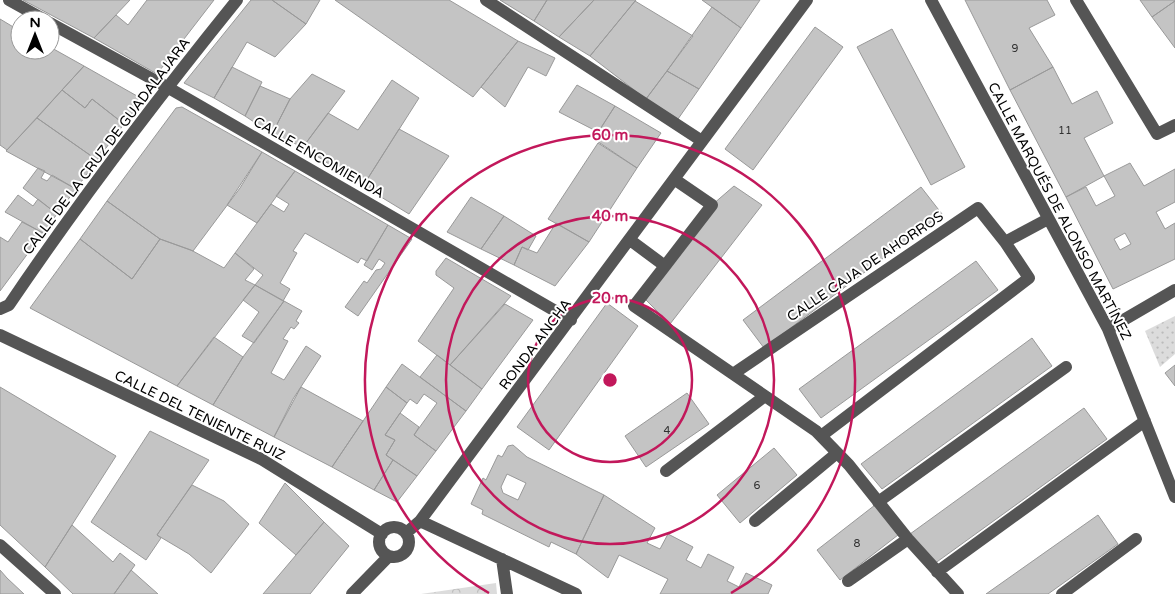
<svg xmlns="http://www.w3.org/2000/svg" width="1175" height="594" font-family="'Varela Round',sans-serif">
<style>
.grass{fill:url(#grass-dots)}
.park{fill:url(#park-crowns)}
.building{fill:#c4c4c4;stroke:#999;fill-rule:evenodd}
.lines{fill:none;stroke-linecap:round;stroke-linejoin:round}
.minor{stroke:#555;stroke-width:12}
.ring{fill:none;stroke:#c2185b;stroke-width:2.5}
.labels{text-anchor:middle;stroke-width:4;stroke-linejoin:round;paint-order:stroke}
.number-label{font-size:11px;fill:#313131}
.street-label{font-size:14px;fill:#000;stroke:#fff}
.centre{fill:#c2185b;stroke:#fff;stroke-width:2.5}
.ring-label{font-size:15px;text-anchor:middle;font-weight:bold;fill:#c2185b;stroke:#fff;stroke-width:4;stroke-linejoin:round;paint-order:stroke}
</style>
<defs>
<pattern id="grass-dots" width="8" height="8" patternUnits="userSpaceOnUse" patternTransform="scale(1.25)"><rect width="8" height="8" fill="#dcdcdc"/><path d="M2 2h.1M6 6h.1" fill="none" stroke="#bbb" stroke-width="1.8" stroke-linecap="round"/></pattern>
<pattern id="park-crowns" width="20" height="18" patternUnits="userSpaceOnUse" patternTransform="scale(1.25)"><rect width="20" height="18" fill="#dcdcdc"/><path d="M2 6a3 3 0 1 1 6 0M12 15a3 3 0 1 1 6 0" fill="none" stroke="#bbb"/></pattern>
</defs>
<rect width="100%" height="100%" fill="#fff"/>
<!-- grass -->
<path class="grass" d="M1175 316V354L1160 367 1145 331Z"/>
<!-- park -->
<path class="park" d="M496 583 497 594H421Z"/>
<!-- building -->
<path class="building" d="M23 0H130L94 38Z
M147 0H214L157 74 94 38 116 15 128 25Z
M251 0H272L306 24 275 57 247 42 214 98 184 83Z
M272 0H320L306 24Z
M335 0H449L518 41 473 97Z
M500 0H547L534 21Z
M547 0H594L559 37 534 21Z
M594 0H636L590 56 559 37Z
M702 0H760L741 28Z
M965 0H1047L1055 15 1029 28 1053 67 1010 90Z
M1140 0H1175V1L1152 17Z
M635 1 693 36 646 99 590 56Z
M1175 1V48L1152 17Z
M712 7 741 28 699 89 667 71Z
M0 19 20 31V50H50V47L84 66 7 150 0 145Z
M815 27 843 47 753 170 725 149Z
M892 29 965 167 931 185 857 47Z
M518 41 555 58 546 76 528 67 505 107 481 87Z
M84 66 137 96 139 104 124 124 92 99 85 108 62 90Z
M232 67 262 82 245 116 214 98Z
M1053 67 1072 104 1097 91 1113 123 1084 138 1104 176 1066 197 1010 90Z
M667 71 699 89 678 119 646 99Z
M312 74 345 91 303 147 272 134 290 99Z
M392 80 419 98 363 186 303 147 328 113 358 130Z
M577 85 615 106 598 132 559 112Z
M260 86 290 99 272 134 245 116Z
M62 90 85 108 92 99 124 124 97 160 37 118Z
M615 106 661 133 637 168 594 139Z
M182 107 262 152 240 188 193 251 160 239 107 201 176 108Z
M37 118 97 160 76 189 6 151Z
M399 129 449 156 409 214 363 186Z
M598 143 637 168 589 242 548 219Z
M262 152 295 171 257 223 227 205Z
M1130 163 1144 186 1175 169V202L1156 212 1165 229 1175 223V259L1113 289 1066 197 1086 187 1096 206 1115 196 1104 176ZM1125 233 1131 244 1120 250 1114 239Z
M38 168 45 171 41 178 47 181 52 175 76 189 57 214 23 188Z
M295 171 388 225 367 261 361 258 358 263 305 233 293 251 297 253 280 283 290 289 283 301 255 285 263 275 235 253 271 204 284 212 289 204 276 196Z
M734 186 762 205 670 324 646 300 712 205Z
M921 187 942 214 764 348 743 320Z
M18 195 33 206 38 199 57 214 43 233 5 212Z
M471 197 504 216 481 249 447 232Z
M107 201 160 239 132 279 80 239Z
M504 216 536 236 528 250 522 247 514 265 481 249Z
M22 222 43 233 0 291V237L8 242Z
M556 223 589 242 555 286 514 265 522 247 537 253Z
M388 225 412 239 358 316 345 307 364 281 367 283 376 270 381 269 385 263 379 259 372 270 364 265Z
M80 239 132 279 160 239 191 250 224 268 235 253 254 269 245 280 255 285 177 386 30 308Z
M446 258 511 296 450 365 418 341 454 288 436 275V271Z
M976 261 998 290 821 418 799 389Z
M255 285 284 301 254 343 242 336 259 312 243 300Z
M284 301 302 311 296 321 299 323 294 329 291 327 283 339 288 341 271 373 284 380 306 346 321 356 293 399 274 437 213 405 243 357Z
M607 303 638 326 549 450 517 427Z
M505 304 533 320 482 389 450 365Z
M214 337 243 357 213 405 177 386Z
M1032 338 1052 366 882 489 861 464Z
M437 355 482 389 466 411 420 377Z
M402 364 466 411 436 451 414 435 437 403 424 394 417 404 410 399 407 403 386 387Z
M1175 365V386L1165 373Z
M0 387 116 456 45 567 0 525Z
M301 387 363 421 332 467 274 437Z
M386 387 407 403 385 435 395 440 386 455 393 460 374 490 332 467Z
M687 393 709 424 646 467 625 436Z
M1084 408 1107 439 934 564 910 534Z
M400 413 419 427 414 435 436 451 417 476 386 455 395 440 385 435Z
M150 431 209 460 157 535 161 538 146 560 91 522Z
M513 445 527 457 604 495 576 554 551 542 549 547 482 514 483 510 471 504 483 478 486 480 498 455 502 457 508 446ZM507 474 526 483 518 500 503 493 501 487Z
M774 448 797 475 740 523 717 495Z
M393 460 417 476 397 502 374 490Z
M285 483 324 522 296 555 259 523Z
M192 485 224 501 249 524 211 573 189 554 157 535Z
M604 495 655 528 647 543 660 549 668 534 693 547 686 560 701 568 708 554 734 567 727 581 739 587 746 573 772 585 768 594H660L668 579 619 555 608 578 576 554Z
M875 505 898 535 840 580 817 550Z
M1098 515 1118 544 1048 594H986Z
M324 522 349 546 310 594H263Z
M72 525 113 562 120 553 135 565 114 594H73L45 567Z
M0 570 7 578 24 594H0Z
M131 570 158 594H114Z"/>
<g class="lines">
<!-- minor -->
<path class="minor" d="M9 0 45 20
M486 0 702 141
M931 0 1108 329 1175 497
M1076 0 1157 134 1175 125
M50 23 167 87 571 320
M630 240 665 266 712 205 674 179
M665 266 634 306 816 431 849 465 908 539 958 594
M0 309 9 305C80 200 157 99 237 0
M1108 329 1175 290
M0 335 261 459 382 534
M733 374 978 208 1005 242 1048 219
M821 436 1029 278 1005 242
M666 471 765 396
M878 502 1066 367
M420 521 576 594
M755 521 837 453
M379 542a15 15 0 1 1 30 0a15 15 0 1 1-30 0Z
M406 533 420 521 807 0
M0 545 55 594
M502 559 507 594
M937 572 1145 421
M848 581 908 539
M352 594 389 556
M1062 594 1136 539"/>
</g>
<!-- distance rings -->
<g class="ring">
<circle cx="610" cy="380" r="82"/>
<circle cx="610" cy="380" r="164"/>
<path d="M489 593A245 245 0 1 1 731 593"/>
</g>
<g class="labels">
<!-- number labels -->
<g class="number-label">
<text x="1015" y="52">9</text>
<text x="1065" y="134">11</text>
<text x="667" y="434">4</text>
<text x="757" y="489">6</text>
<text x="857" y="547">8</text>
</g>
<!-- street labels -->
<g class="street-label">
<text transform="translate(106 146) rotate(-53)" y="5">CALLE DE LA CRUZ DE GUADALAJARA</text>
<text transform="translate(319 157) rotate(30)" y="5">CALLE ENCOMIENDA</text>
<text transform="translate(1060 211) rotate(62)" y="5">CALLE MARQUÉS DE ALONSO MARTÍNEZ</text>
<text transform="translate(865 266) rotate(-34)" y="5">CALLE CAJA DE AHORROS</text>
<text transform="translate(535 344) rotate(-53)" y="5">RONDA ANCHA</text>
<text transform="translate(200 415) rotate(26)" y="5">CALLE DEL TENIENTE RUIZ</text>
</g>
</g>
<circle cx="610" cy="380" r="8" class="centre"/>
<g class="ring-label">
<text x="610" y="140">60 m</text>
<text x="610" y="221">40 m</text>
<text x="610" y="303">20 m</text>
</g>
<!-- north arrow -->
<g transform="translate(35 35)"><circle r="24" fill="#ffffff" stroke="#999999"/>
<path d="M0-4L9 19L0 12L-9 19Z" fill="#000000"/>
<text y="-8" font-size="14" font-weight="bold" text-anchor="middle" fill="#000000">N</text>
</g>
</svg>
